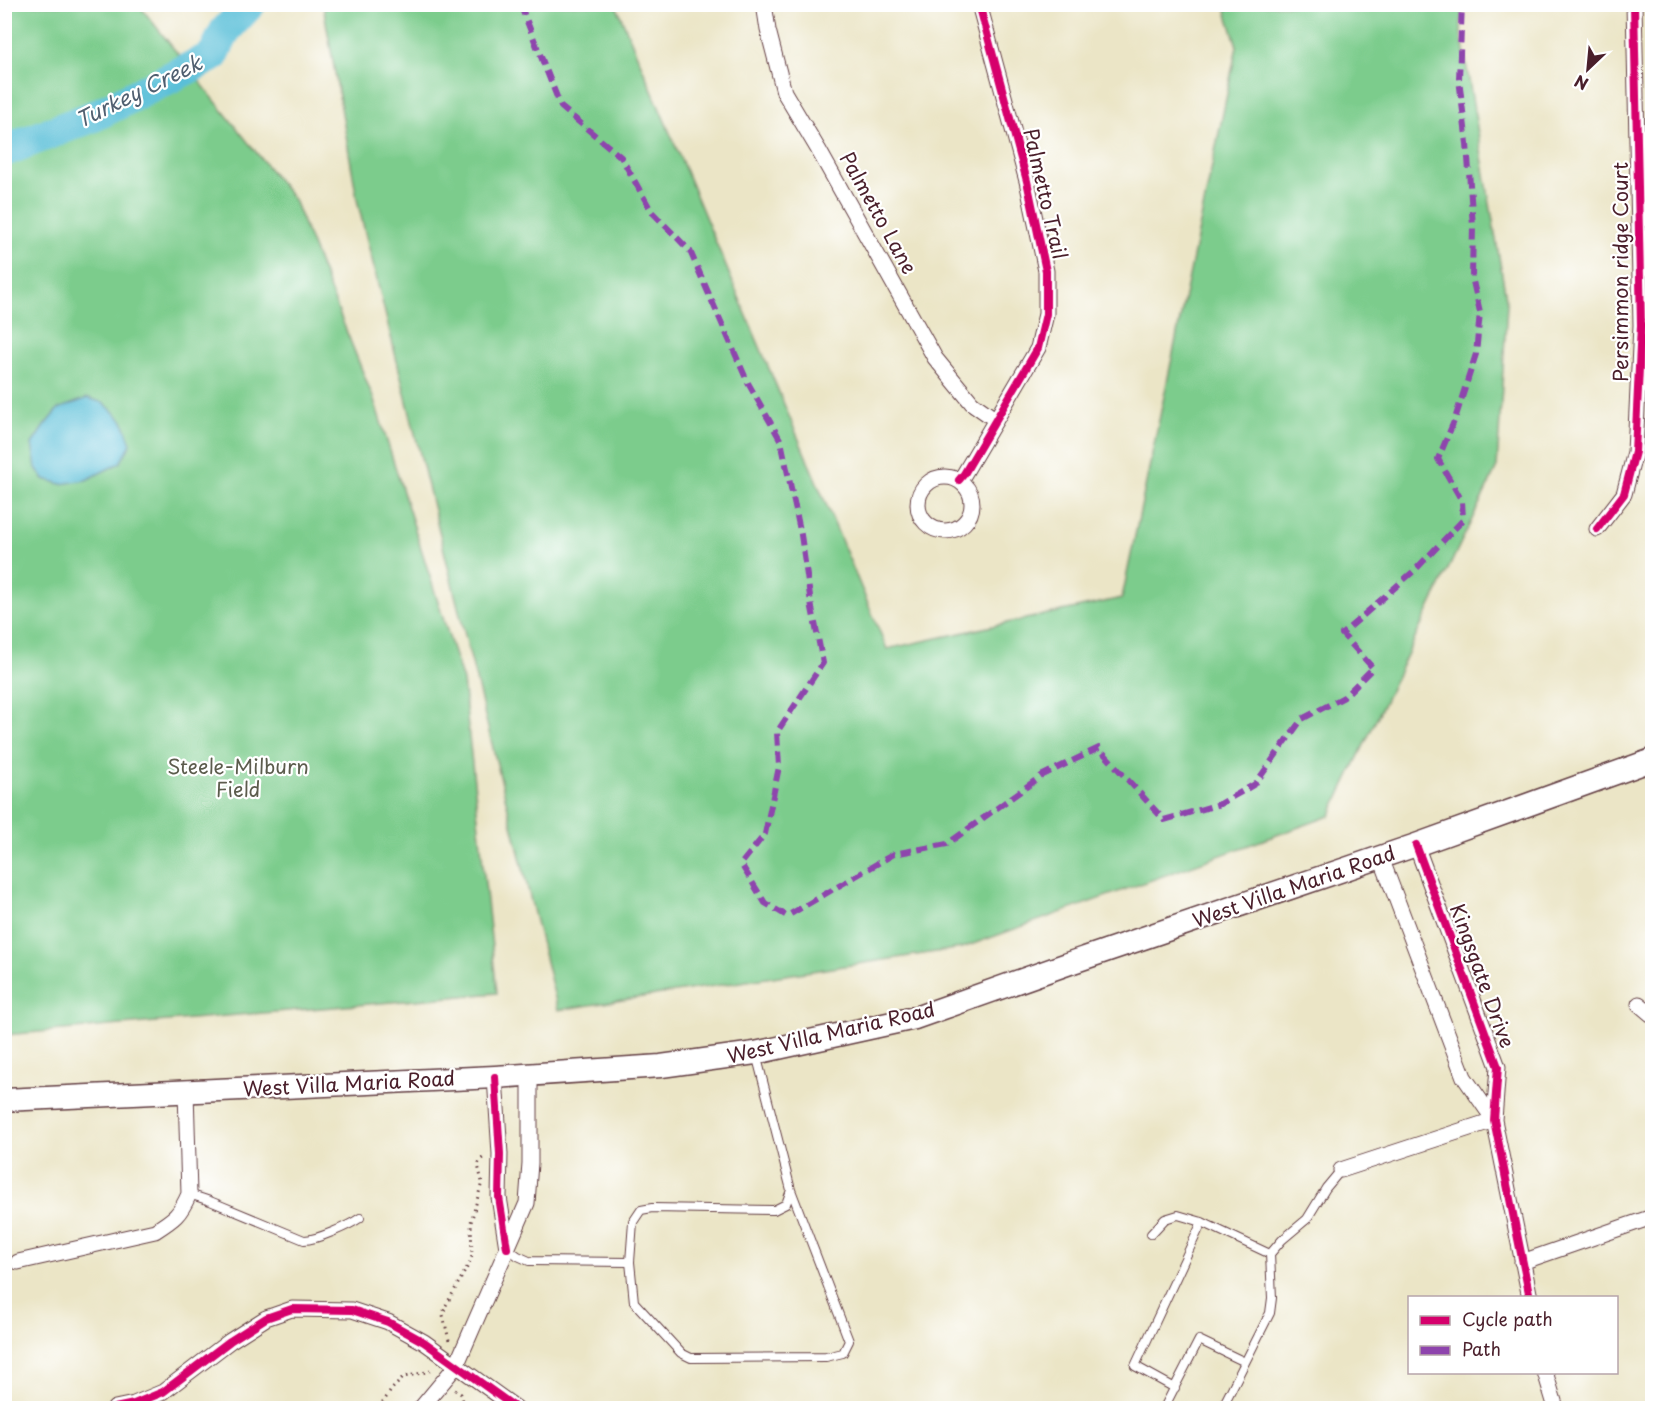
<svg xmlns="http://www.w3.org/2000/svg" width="1657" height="1413" font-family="'Playpen Sans',sans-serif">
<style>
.green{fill:#7ccc8c;stroke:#63765c;stroke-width:1.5}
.water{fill:#5abfd8;stroke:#526f82;stroke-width:1.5}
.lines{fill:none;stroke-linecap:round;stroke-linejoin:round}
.river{stroke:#5abfd8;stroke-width:32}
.lane-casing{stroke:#623d42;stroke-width:10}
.street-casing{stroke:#623d42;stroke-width:17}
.secondary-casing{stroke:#623d42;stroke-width:25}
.path{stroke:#623d42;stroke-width:3;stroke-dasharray:1.5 4.5;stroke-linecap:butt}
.lane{stroke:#fff;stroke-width:8}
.street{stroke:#fff;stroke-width:15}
.secondary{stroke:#fff;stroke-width:22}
.quiet{stroke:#8e44ad;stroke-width:6;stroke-dasharray:12 6;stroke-linecap:butt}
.cycleway-casing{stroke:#fff;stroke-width:11}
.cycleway{stroke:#d6006c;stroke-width:8}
.labels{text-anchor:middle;stroke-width:4.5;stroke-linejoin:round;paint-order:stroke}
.street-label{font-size:20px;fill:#4a1f2b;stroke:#fff}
.park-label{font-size:20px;fill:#5c5c4d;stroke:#fff}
.water-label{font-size:21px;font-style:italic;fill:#505f70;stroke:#fff}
</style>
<rect width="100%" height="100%" fill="#fff"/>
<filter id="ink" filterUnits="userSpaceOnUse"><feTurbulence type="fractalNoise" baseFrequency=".0167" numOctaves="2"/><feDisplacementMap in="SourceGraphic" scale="12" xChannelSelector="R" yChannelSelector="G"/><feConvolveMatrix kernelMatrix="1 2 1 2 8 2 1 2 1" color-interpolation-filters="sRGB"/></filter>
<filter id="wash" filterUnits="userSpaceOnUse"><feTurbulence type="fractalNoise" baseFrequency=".008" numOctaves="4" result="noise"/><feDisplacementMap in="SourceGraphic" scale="24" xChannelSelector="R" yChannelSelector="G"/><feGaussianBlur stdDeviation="1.35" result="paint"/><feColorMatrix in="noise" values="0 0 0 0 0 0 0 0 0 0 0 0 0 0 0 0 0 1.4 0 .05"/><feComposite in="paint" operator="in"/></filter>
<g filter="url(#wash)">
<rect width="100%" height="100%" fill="#ebe5c6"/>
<!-- green -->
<path class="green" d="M5 5H139L294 200 374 400 463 681 497 993 5 1035Z
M323 5H616L887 649 1122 598 1237 46 1224 5H1462L1461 33 1507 304 1497 467 1330 816 962 948 558 1010 358 204Z"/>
<!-- water -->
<path class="water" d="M88 398 104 403 123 421 131 444 120 463 86 480 61 484 44 479 36 468 32 444 44 426 58 409Z"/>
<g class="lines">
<!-- river -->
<path class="river" d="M4 151 94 116 213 56 225 31 250 4"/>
</g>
</g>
<g filter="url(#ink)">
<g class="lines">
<defs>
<path id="lane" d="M189 1194 210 1201 304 1240C317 1240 350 1225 360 1218
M1151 1234 1165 1219 1178 1215 1202 1222 1270 1254
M507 1248 518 1256 529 1261 630 1262 633 1222 641 1210 652 1208 774 1210 786 1204 791 1190 756 1054
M630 1262 634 1302 681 1353 691 1358 826 1357 843 1353 849 1341 791 1190
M1175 1388 1135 1366 1202 1222
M1164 1408 1199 1340 1245 1362
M1222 1408 1270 1313 1272 1298 1270 1254 1282 1240 1307 1219 1326 1188 1341 1170"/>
<path id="street" d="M764 4 768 30 784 92 818 149 935 358 972 403 996 420
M918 504a27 27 0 1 1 54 0a27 27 0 1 1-54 0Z
M959 480 964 474 1038 348 1046 314V271L1027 181 979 4
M1597 529 1624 494 1635 452 1641 325 1634 4
M1416 845 1498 1067 1494 1120 1530 1298
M1381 858 1464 1077 1494 1120
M1639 1004 1652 1015
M495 1077 500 1154 499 1197 507 1248
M1341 1170 1494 1120
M18 1262 155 1231C174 1219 180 1215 189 1194L186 1091
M1522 1262 1652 1217
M1545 1372 1556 1408
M115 1408 134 1404 163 1392 230 1341 266 1318 292 1309 352 1310 388 1322 424 1342 516 1408
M421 1408 456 1366 527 1203 530 1163V1075"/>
<path id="secondary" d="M4 1100 495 1077 661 1066 755 1053 915 1018 1073 962 1416 845 1652 760"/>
</defs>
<!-- lane casing -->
<use href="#lane" class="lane-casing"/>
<!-- street casing -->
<use href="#street" class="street-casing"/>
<!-- secondary casing -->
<use href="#secondary" class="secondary-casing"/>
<!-- path -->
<path class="path" d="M449 1340 443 1315 445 1307 469 1264 472 1256 471 1222 482 1182 478 1165 480 1160 484 1157
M455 1390 461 1394 465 1408
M379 1408 392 1389 404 1377 430 1371"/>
<!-- lane -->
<use href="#lane" class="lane"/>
<!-- street -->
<use href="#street" class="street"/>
<!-- secondary -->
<use href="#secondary" class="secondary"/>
<!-- quiet -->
<path class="quiet" d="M520 4 561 107 621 157 652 212 690 251 748 383 781 441 801 535 811 603 823 663 777 732 779 767 765 834 741 864 765 903 787 916 894 854 947 844 1043 775 1099 748 1164 820 1220 804 1255 784 1302 719 1344 697 1373 668 1342 634 1415 570 1463 520 1462 501 1438 459 1455 419 1476 354 1480 312 1472 277 1473 226 1467 144 1459 79 1462 4"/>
<defs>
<path id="cycleway" d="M959 480 964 474 1038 348 1046 314V271L1027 181 979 4
M1597 529 1624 494 1635 452 1641 325 1634 4
M1416 845 1498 1067 1494 1120 1530 1298
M495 1077 500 1154 499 1197 507 1248
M115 1408 134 1404 163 1392 230 1341 266 1318 292 1309 352 1310 388 1322 424 1342 516 1408"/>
</defs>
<!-- cycleway casing -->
<use href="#cycleway" class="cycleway-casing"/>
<!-- cycleway -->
<use href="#cycleway" class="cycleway"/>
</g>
</g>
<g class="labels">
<!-- street labels -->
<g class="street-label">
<text transform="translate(1045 194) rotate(77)" y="7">Palmetto Trail</text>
<text transform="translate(878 213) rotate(61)" y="7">Palmetto Lane</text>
<text transform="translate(1621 272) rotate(-90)" y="7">Persimmon ridge Court</text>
<text transform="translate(1294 887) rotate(-19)" y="7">West Villa Maria Road</text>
<text transform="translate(1482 976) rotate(70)" y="7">Kingsgate Drive</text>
<text transform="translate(831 1033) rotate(-13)" y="7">West Villa Maria Road</text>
<text transform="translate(349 1084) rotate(-3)" y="7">West Villa Maria Road</text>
</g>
<!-- park labels -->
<g class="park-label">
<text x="238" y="774">Steele-Milburn<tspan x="238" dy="23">Field</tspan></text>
</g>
<!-- water labels -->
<g class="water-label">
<text transform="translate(139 92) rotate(-26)" y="7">Turkey Creek</text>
</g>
</g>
<!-- margin -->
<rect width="1657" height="1413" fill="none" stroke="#fff" stroke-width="24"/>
<!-- legend -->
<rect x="1408" y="1296" width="210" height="78" fill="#ffffff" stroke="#b7a5aa" stroke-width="1.5"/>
<rect x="1420" y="1316" width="30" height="9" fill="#d6006c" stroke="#b7a5aa" stroke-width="1.5"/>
<text x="1462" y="1326" font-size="18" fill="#4a1f2b">Cycle path</text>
<rect x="1420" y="1346" width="30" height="9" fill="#8e44ad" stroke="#b7a5aa" stroke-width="1.5"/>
<text x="1462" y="1356" font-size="18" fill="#4a1f2b">Path</text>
<!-- north arrow -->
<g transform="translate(1588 69) rotate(206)" stroke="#ffffff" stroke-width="4.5" paint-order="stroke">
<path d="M0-4.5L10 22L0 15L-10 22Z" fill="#4a1f2b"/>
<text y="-9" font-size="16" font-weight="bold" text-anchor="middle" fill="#4a1f2b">N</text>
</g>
</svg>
